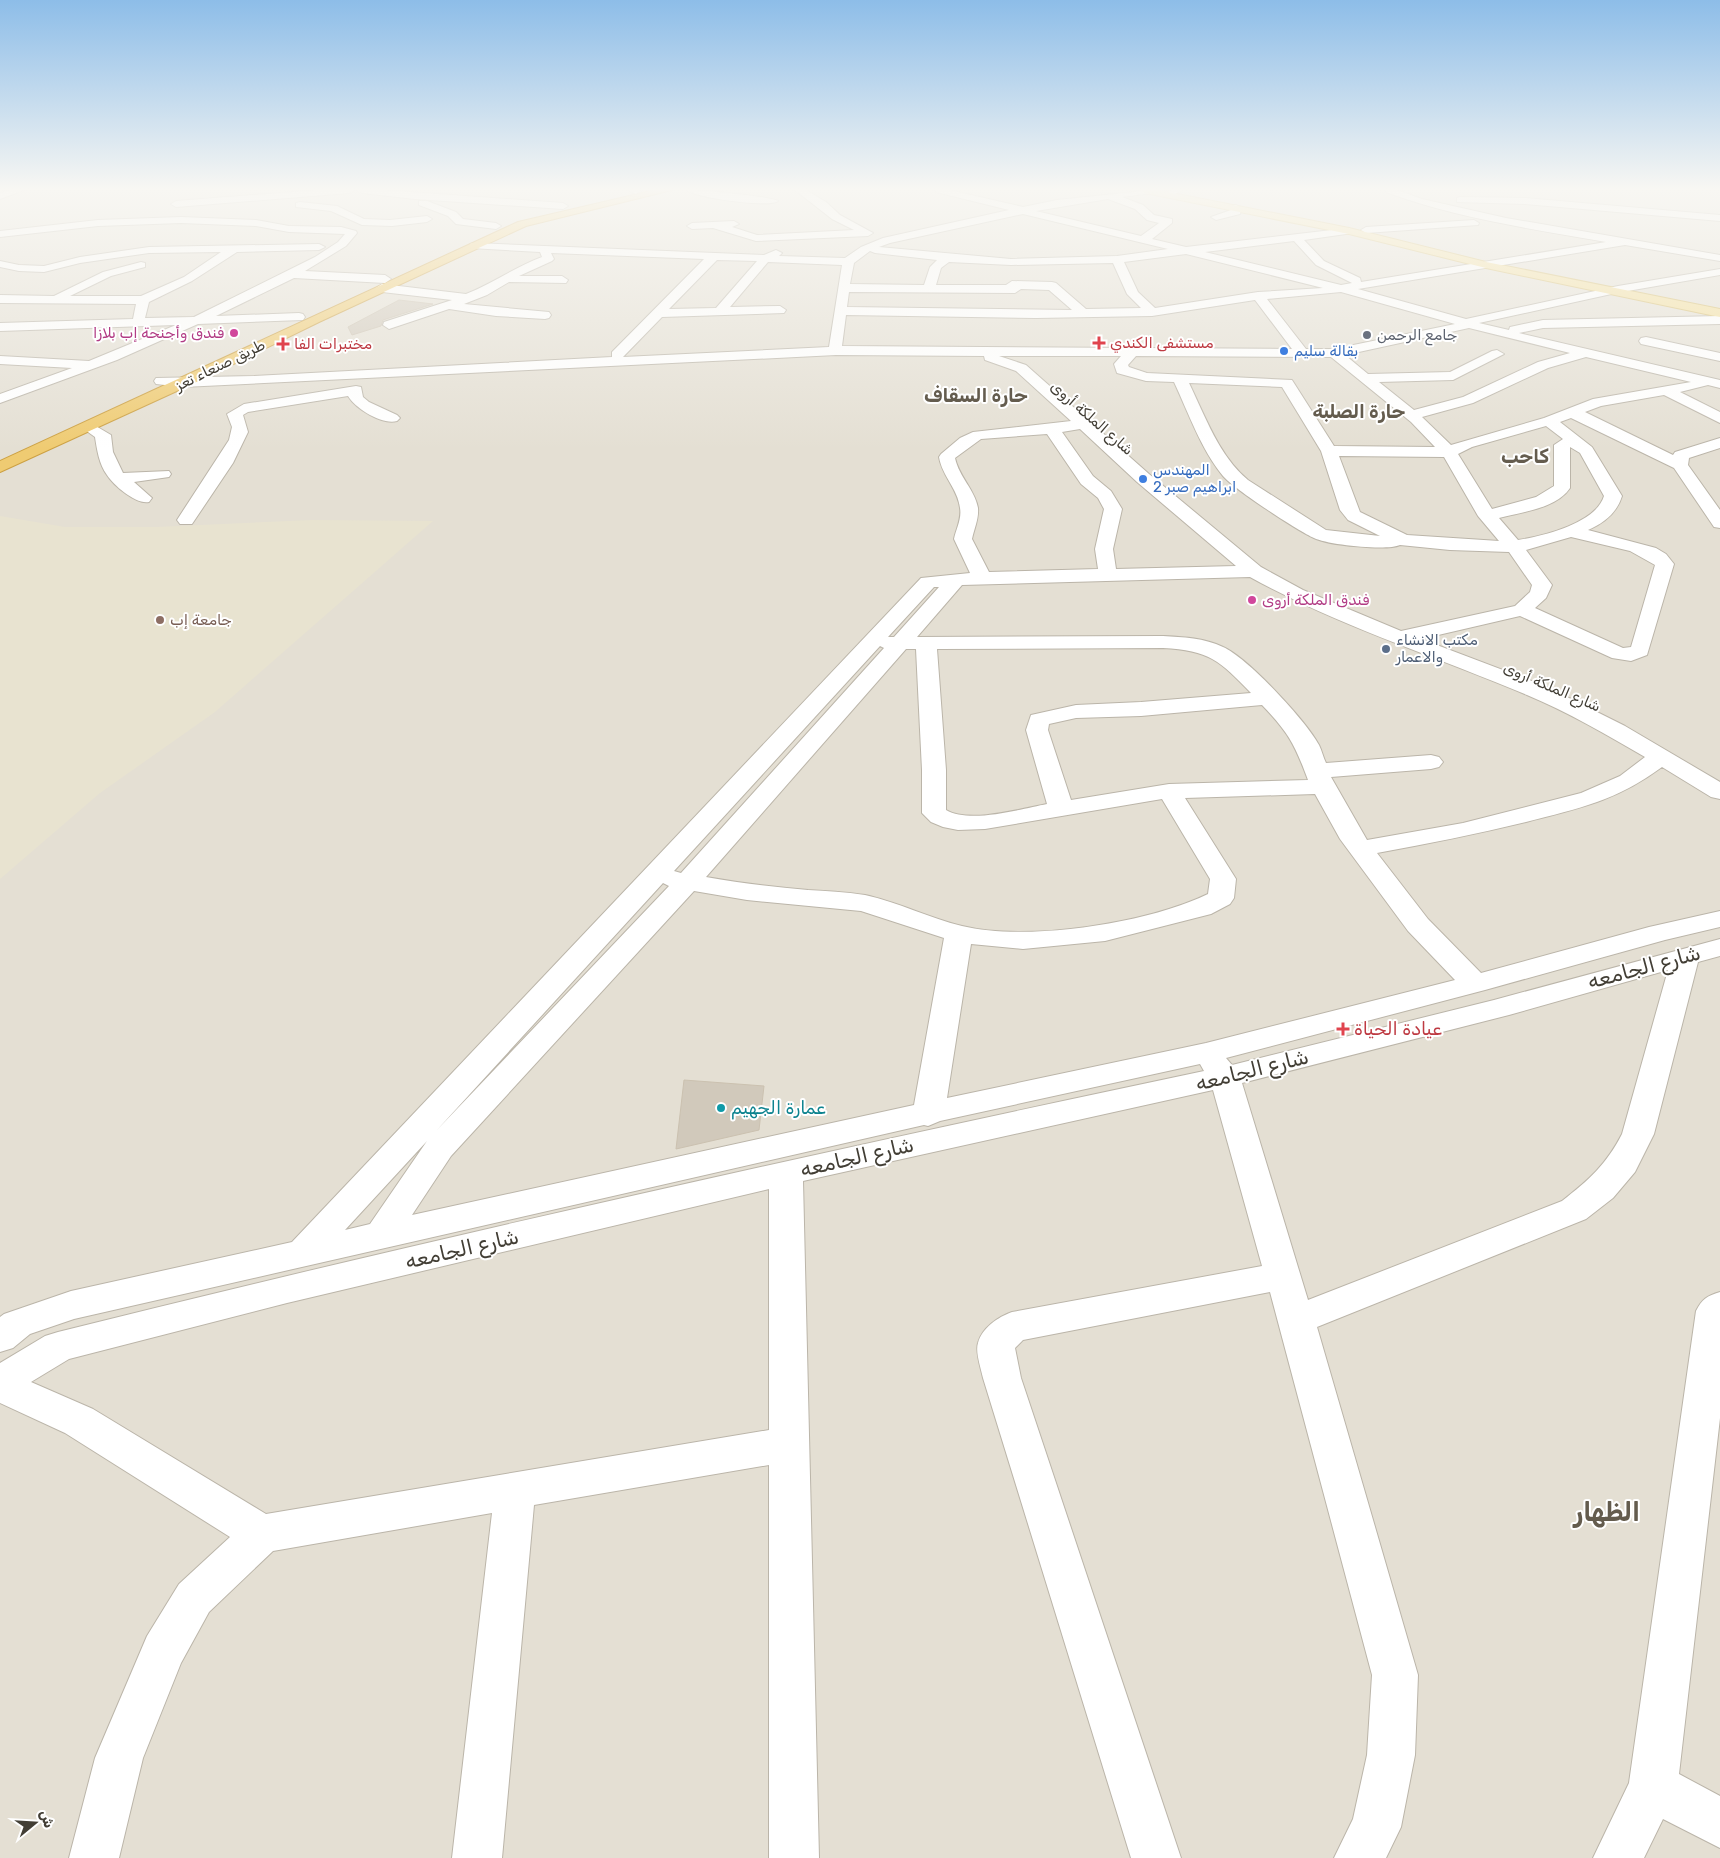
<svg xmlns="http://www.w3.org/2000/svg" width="1720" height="1858" font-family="Rubik,Vazirmatn,sans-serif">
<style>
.residential{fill:#e4dfd3}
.education{fill:#e8e3d0}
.building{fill:#d1c9bb;stroke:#cbc1b0}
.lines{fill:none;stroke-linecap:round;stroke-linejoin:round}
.minor-casing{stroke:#bbb5a9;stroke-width:2}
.major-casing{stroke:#d6bc6d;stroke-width:2}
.highway-casing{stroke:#cca043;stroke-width:2}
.minor{fill:#fff;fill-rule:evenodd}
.major{fill:#f3de9b;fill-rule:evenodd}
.highway{fill:#efcb72;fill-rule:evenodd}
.hotel-dot{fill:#d1479c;stroke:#fff;stroke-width:2}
.worship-dot{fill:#6b7280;stroke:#fff;stroke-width:2}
.health-dot{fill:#e0444e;stroke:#fff;stroke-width:2}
.shop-dot{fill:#3f7fe0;stroke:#fff;stroke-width:2}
.education-dot{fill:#8d6e63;stroke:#fff;stroke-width:2}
.service-dot{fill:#5c6f8a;stroke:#fff;stroke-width:2}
.culture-dot{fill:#0f9aa8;stroke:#fff;stroke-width:2}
.labels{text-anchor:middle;stroke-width:4;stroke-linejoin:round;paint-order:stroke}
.far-hotel-label{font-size:15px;fill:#b23c85;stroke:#fff;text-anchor:end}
.far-worship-label{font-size:15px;fill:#5b616d;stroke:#fff;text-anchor:start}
.far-health-label{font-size:15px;fill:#be3a42;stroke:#fff;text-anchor:start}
.far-shop-label{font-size:15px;fill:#366cbe;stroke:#fff;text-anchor:start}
.far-street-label{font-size:15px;fill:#423e35;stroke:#fff}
.far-education-label{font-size:15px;fill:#785e54;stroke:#fff;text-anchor:start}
.far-service-label{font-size:15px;fill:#4e5e75;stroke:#fff;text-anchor:start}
.health-label{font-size:18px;fill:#be3a42;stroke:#fff;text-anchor:start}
.culture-label{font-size:18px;fill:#0d838f;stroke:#fff;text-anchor:start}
.far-district-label{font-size:19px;font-weight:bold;fill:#645c4e;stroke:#fff}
.near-street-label{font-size:21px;fill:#423e35;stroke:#fff}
.near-district-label{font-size:26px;font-weight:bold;fill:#645c4e;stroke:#fff}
</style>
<rect width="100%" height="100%" fill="#f0ede5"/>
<!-- residential -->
<path class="residential" d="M0 190H1720V1858H0Z"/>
<!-- education -->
<path class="education" d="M0 516 65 527H157L312 520 433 521 215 712 100 793 0 879Z"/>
<!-- building -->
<path class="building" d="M399 300 433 304 383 320 381 326 352 335 348 327Z
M684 1080 764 1086 759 1130 676 1149Z"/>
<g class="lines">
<defs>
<path id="minor" d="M11 190H24L0 199V193Z
M319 190H354L349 193 176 207 171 204 176 201Z
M357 190H383L563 203 568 206 563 209 415 199 362 193Z
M628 190H640L641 191 636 194Z
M687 190C696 189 774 197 778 201 770 208 696 198 687 190Z
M795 190H806L826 202 840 215 873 233 868 236 756 241 713 228 692 229 687 226 692 223 734 221 739 224 732 227 757 235 854 230 832 219Z
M935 190H949L1023 207 1057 200 1153 190 1152 193 1122 197 1143 205 1154 215 1172 219V223L1152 239 1186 247 1349 228 1354 231 1353 233 1304 240 1324 261 1360 278 1361 282 1606 242C1532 229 1456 218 1386 192L1385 190H1397L1422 199 1506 218 1720 255V261L1625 245 1358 289 1466 319 1618 286 1720 269V275L1616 293 1479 323 1509 330 1510 327 1543 320 1720 316V324L1543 328 1519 333 1720 380V388L1708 385 1680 392 1720 412V423L1664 395 1601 406 1585 412 1673 455 1675 452 1720 438V448L1689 458 1688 465 1720 510V528L1714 527 1674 468 1571 418 1560 422 1592 447 1622 496C1617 513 1604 523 1588 530L1656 548 1666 554 1674 564 1647 655 1631 661 1612 658 1520 616 1421 639 1545 686 1625 726 1720 782V799L1711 797 1662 767C1616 801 1580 808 1526 822 1476 834 1427 844 1377 853L1428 919 1481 973 1649 927 1720 911V927L1665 940 1485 990 1226 1058 1232 1065 1494 1000 1720 939V956L1698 962 1654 1134 1635 1172 1613 1198 1586 1219 1317 1327 1418 1675 1415 1755 1401 1827 1386 1858H1334L1353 1819 1367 1755 1372 1675 1270 1292 1023 1340 1015 1348 1021 1378 1181 1858H1131L983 1378C981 1368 975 1352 978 1343 982 1328 998 1317 1012 1312L1262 1266 1213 1090 803 1181 819 1858H769V1465L534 1505 502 1858H452L492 1513 273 1551 209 1612 181 1663 143 1758 119 1858H69L95 1758 147 1636 179 1584 230 1537 65 1433 0 1403V1363L45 1336 58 1332C438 1237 821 1152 1204 1071L1200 1064 940 1121 928 1126 924 1125 74 1319 30 1334 13 1348 0 1352V1317L4 1314 71 1291 292 1242 921 578 970 573 954 539C956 529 962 519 960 508 958 489 942 476 939 457L941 454 960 438 973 432 1071 421 1016 371 985 360 984 356 836 355 183 387 156 384 154 381 156 378 254 376 612 357V352L704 259 551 253 554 259 552 261 519 276H562L568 280 566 283 509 282 487 295 464 304 549 312 551 315 549 318 545 319 496 316 449 309 389 329 383 325 384 322 452 300 382 292 376 288 382 284 466 294C492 284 515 267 542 257L540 252 470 248V244L474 243 764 255 776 250 782 253 779 256 845 258 861 247 883 238 1009 210 936 192ZM1108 199 1135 209 1147 220 1159 223 1141 236 1036 211ZM1023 214 1168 249 1117 256 1011 259 879 247 890 243ZM1294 241 1316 265 1352 283 1341 285 1205 252ZM870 251 875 253 937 260 930 267 924 285 850 284 854 263ZM1186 254 1323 288 1258 292 1155 308 1138 292 1124 262ZM717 260 757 261 716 308 669 309ZM768 262 842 265 829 347 623 357 662 317 784 313 786 310 780 306 730 307ZM949 262 1011 265 1113 263 1127 294 1141 308 1086 309 1056 283 1052 282 1012 281 1006 285H936L941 268ZM1021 289 1049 290 1072 310 847 307 849 292 1015 293ZM1341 292 1455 324 1334 349H1306L1267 299ZM1255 300 1292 349 842 346 846 315 1036 318 1152 316ZM1469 328 1570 353 1538 362 1463 397 1414 410 1379 382 1453 380 1504 354 1497 350 1492 351 1450 372 1368 374 1345 355ZM999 356H1121L1114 364 1117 373 1146 381 1174 382C1189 414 1201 449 1223 476 1234 489 1298 531 1314 538 1328 545 1387 551 1400 545L1450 550 1509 552 1532 585 1530 592 1515 606 1401 631 1303 590 1261 567 1149 474 1026 365ZM1136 356 1331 357 1411 422 1435 447 1334 446 1292 380 1147 373 1129 367 1128 365ZM1586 357 1691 382 1593 399 1544 418 1451 445 1422 417 1473 403 1548 368ZM1189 383 1282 387 1321 451 1340 510 1348 520 1380 536 1326 530 1248 480C1219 456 1205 416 1189 383ZM1546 426 1563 439 1554 445V486L1536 497 1492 509 1458 454 1472 447ZM1080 429 1137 482 1236 566 1116 569 1113 549 1122 509 1111 491 1093 476 1062 432ZM1047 434 1081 484 1098 498 1104 509 1095 549 1098 569 989 572 972 539C974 529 979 519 978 508 975 490 959 477 955 458L981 439ZM1570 447 1580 453 1604 496C1596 523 1544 536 1518 540L1499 518C1521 512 1556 509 1570 488ZM1339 456 1444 457 1478 516 1499 541 1407 535 1360 512ZM1571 537 1630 551 1655 565 1631 647 1623 648 1535 608 1546 598 1552 585 1526 550ZM1250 577C1339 626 1435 656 1527 695 1568 712 1607 735 1645 757L1620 776 1581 793 1463 823 1367 840 1331 777 1431 769 1439 767 1443 762 1439 757 1431 755 1326 763C1323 757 1322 751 1319 745 1306 721 1248 658 1223 647 1205 638 1182 637 1163 636L917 637 962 585ZM934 587H939L894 637H888ZM880 646 884 648 681 873 674 871ZM1163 648C1209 650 1220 661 1251 693L1141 702 1076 705 1031 715 1026 730 1047 804C1021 809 970 824 946 810V770L937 649ZM906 649H916L922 770V813L931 822 943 827 958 830 985 829 1162 799 1210 879 1208 894C1149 923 1027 942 962 926 929 918 898 902 865 895 846 892 826 891 808 890 773 887 740 883 706 877ZM1262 705C1289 733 1295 745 1308 780L1169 784 1071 800 1048 730 1049 724 1076 718 1141 716ZM1315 794 1340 839 1408 931 1455 980 1206 1043 947 1098 971 944 1023 949 1105 941 1211 914 1230 904 1234 898 1236 879 1185 798ZM663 883 669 886 436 1131ZM694 891 747 900 861 911 944 938 914 1105 412 1215 451 1156ZM1668 970 1622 1134C1606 1165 1589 1180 1562 1201L1308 1300 1242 1083 1509 1015ZM427 1141 370 1224 345 1230ZM769 1189V1430L266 1514 93 1409 31 1382 69 1359 287 1303Z
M1171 190H1182L1172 196 1167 193Z
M1460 197 1525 198 1720 215V221L1525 204 1457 202V198Z
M419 201H427L456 212 463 219 496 223 501 226 496 229 456 224 448 216 419 205Z
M300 202 337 206 364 219 390 220 427 216 432 219 427 222 392 226 362 225 331 211 296 207V203Z
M1236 205 1241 208 1240 214 1216 220 1211 217 1231 210 1232 206Z
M181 217 256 220 289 226 341 227 356 231 357 233 346 246 305 271 385 275 391 279 385 283 294 278 216 316 299 313 303 314 305 317 303 320 198 324 117 360 0 403V394L72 368 0 364V356L89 361 176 325 0 331V323L133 319 136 304 0 303V295L54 296 103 272 141 262 145 263V267L111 276 70 296H141L184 277 221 252 149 253 80 263 44 272 19 271 0 267V261L19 265 44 266 80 257 149 247 319 244 325 247 319 250 237 252 192 281 149 302 145 318 194 317 315 257 338 242 345 234 289 232 256 226 181 223 98 226 0 237V231L98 220Z
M1474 220 1479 223 1478 225 1366 233 1361 230 1366 227Z
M1646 337 1720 353V361L1641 344 1639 341 1641 338Z
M356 386 361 387 363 397 369 402 397 415 400 418 397 421C382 425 356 409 348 396L248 412 243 415 248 432 233 463 192 524H180L177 520 229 440 232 427 227 414 244 404Z
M89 422 111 435 113 452 123 473 169 471 171 474 169 477 134 482 152 498 149 502C137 505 114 486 107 475 99 464 97 450 95 437L81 427Z
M1720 1292V1418L1679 1774 1720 1796V1848L1663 1819 1644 1858H1593L1629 1783 1696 1311C1702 1299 1707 1296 1720 1292Z"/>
<path id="major" d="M1140 190H1157L1349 228 1486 262 1720 309V317L1486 268 1349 234 1145 193Z"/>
<path id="highway" d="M655 190H672L526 226 319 322 203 379 0 472V461L518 222Z"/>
</defs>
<!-- minor casing -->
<use href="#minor" class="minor-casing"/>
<!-- major casing -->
<use href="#major" class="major-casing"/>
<!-- highway casing -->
<use href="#highway" class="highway-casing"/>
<!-- minor -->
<use href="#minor" class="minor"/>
<!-- major -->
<use href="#major" class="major"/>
<!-- highway -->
<use href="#highway" class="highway"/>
</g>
<!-- sky -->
<linearGradient id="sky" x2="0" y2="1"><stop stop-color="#8dbde8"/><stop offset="0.42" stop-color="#f8f7f3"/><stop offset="1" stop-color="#f8f7f3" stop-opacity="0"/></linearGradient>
<rect width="1720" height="450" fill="url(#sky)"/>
<!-- markers -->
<g class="hotel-dot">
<circle cx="234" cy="333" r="5"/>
<circle cx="1252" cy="600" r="5"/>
</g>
<circle class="worship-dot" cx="1367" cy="335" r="5"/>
<g class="health-dot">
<path d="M1096.5 335.5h5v5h5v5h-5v5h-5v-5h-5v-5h5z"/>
<path d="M280.5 336.5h5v5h5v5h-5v5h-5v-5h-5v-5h5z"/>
<path d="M1340.5 1021.5h5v5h5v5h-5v5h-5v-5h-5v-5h5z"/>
</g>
<g class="shop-dot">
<circle cx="1284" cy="351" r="5"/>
<circle cx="1143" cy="479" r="5"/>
</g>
<circle class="education-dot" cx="160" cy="620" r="5"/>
<circle class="service-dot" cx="1386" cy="649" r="5"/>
<circle class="culture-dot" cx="721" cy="1108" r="5"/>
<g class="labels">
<!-- far-hotel labels -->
<g class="far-hotel-label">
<text x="224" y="338">فندق وأجنحة إب بلازا</text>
<text x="1262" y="605" text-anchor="start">فندق الملكة أروى</text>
</g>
<!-- far-worship labels -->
<g class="far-worship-label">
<text x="1377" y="340">جامع الرحمن</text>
</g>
<!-- far-health labels -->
<g class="far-health-label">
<text x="1110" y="348">مستشفى الكندي</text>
<text x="294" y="349">مختبرات الفا</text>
</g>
<!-- far-shop labels -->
<g class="far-shop-label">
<text x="1294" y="356">بقالة سليم</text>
<text x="1153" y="475">المهندس<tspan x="1153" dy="17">ابراهيم صبر 2</tspan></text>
</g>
<!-- far-street labels -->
<g class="far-street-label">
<text transform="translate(220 365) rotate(-26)" y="5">طريق صنعاء تعز</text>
<text transform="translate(1092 418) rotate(41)" y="5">شارع الملكة أروى</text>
<text transform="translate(1552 687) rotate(23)" y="5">شارع الملكة أروى</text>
</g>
<!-- far-education labels -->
<g class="far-education-label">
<text x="170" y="625">جامعة إب</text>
</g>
<!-- far-service labels -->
<g class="far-service-label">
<text x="1396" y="645">مكتب الانشاء<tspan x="1396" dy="17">والاعمار</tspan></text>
</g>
<!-- health labels -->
<g class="health-label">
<text x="1354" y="1035">عيادة الحياة</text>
</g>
<!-- culture labels -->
<g class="culture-label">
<text x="731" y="1114">عمارة الجهيم</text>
</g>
<!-- far-district labels -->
<g class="far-district-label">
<text x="976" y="402">حارة السقاف</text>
<text x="1359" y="418">حارة الصلبة</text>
<text x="1525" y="463">كاحب</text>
</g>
<!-- near-street labels -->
<g class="near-street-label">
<text transform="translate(1644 967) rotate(-15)" y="7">شارع الجامعه</text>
<text transform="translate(1252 1070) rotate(-14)" y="7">شارع الجامعه</text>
<text transform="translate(857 1157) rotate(-13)" y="7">شارع الجامعه</text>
<text transform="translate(462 1249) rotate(-13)" y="7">شارع الجامعه</text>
</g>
<!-- near-district labels -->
<g class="near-district-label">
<text x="1607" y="1521">الظهار</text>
</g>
</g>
<!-- north arrow -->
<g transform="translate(35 1823) rotate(72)" stroke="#ffffff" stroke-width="4" paint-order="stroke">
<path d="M0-4L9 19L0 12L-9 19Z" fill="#423e35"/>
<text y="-8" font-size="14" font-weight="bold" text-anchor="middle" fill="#423e35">ش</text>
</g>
</svg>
